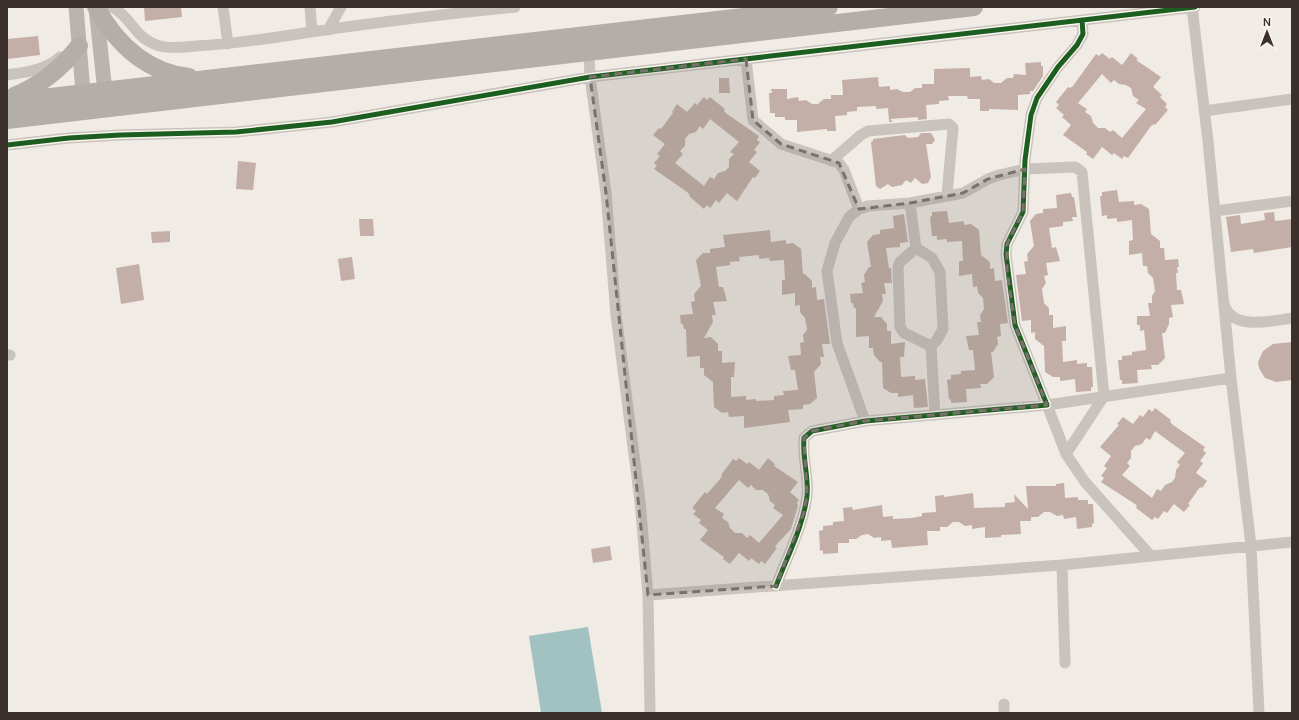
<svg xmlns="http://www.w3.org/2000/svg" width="1299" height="720" font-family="Manrope,sans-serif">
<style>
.water{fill:#a1c2c1}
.building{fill:#c3afa7;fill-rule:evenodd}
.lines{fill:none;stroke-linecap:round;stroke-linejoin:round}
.minor{stroke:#c9c3be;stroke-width:11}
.secondary{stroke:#bab3ae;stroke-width:15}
.trunk{stroke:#b4aea8;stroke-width:18}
.cycleway-casing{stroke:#fbf5ee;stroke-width:8}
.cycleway{stroke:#1b5e20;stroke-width:5}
.marked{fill:#7a716c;fill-opacity:0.2;stroke:#7a716c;stroke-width:3;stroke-dasharray:8 5;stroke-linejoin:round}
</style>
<rect width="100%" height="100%" fill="#f0ebe5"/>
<!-- water -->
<path class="water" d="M588 627 602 713H541L529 636Z"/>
<!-- building -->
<path class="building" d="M144 7H181L182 17 145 21Z
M38 36 40 55 7 59V39Z
M1102 53 1110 59 1112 57 1122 65 1131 53 1138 59 1136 60 1161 77 1153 87 1162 95 1160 97 1167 104 1165 107 1168 110 1155 125 1154 124 1151 126 1128 158 1124 156 1122 159 1114 153 1112 155 1102 147 1093 159 1086 154 1087 152 1063 135 1071 125 1062 117 1064 115 1056 108 1059 105 1056 102 1068 87 1070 88 1073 86 1096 54 1099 56ZM1102 74 1111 83 1114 80 1119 84 1126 85 1131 88 1133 96 1139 100 1136 103 1146 109 1122 138 1113 130 1110 132 1105 128H1098L1093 123 1091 116 1085 112 1087 109 1078 103Z
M1041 62V66H1043V76L1033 91H1030V94L1018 95V110L989 109V111H980V99H968L967 96H948L949 100 939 101V104L926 105 927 119 918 120V117L890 119 893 122H889L888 108 876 109V106L857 107V111L847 112V115L835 116 836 131H827V129L797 132V120H785V117H775V113H770L769 93H772L771 89H787V99L798 97 799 101 806 100 812 104H818L824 99H831V95H843L842 80 878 77 879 87 890 86V90L897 89 903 92H910L915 88H922V84H934V69L970 68V77L981 76 982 80 989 79 994 83H1001L1007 78H1013L1014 74 1026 75 1025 63Z
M719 78H729L730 93H719Z
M704 97 707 100 710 97 725 109 724 111 727 114 759 136 757 140 760 142 754 150 757 152 749 162 760 171 755 178 753 177 737 201 727 193 719 203 716 200 710 208 707 205 704 209 689 196 690 195 687 192 654 169 657 166 654 163 660 156 657 154 665 144 653 135 659 128 661 129 673 113 672 112 677 104 687 112 695 103 697 105ZM710 119 739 142 730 152 734 154 729 159V167L725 171 718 173 714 179 710 177 704 186 675 163 683 154 680 151 685 146V139L689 134 696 132 700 126 703 129Z
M921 133H931L935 140 932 144H926L931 177 928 183 922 184 915 178 911 183 906 180 902 185 892 187 888 184 880 189 876 186 871 142 873 141V139L905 135 908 138 918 137Z
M238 161 256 163 253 190 236 189Z
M1117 190 1119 202 1134 201V205L1141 204 1149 209 1151 234 1160 241V248H1164L1165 260 1178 259 1179 267H1177L1178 273H1176L1177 290H1181L1184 304 1171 305 1173 317 1169 318V324L1165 333H1162L1165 358 1158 365H1151L1152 369 1137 370 1138 383 1122 384V380H1120L1118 360H1122V356L1132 355V352L1146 350 1144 330 1140 331V325H1137V316H1150L1148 303H1152V296L1155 291 1153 278 1148 273 1147 266H1143L1142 253 1129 255V241L1133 240 1132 220 1117 222V218L1107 219V215L1102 216 1100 196H1102V192Z
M1071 193 1072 197H1074L1077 217H1072L1073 221 1063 222V226L1049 228 1052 248 1056 247 1060 261 1046 263 1048 275 1044 276 1046 283 1042 289 1044 303 1049 308V315H1053V328L1066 326V341H1062L1063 362 1077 360V364L1087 363V367H1092L1093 387H1091V391L1076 392 1075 379 1060 381V377H1053L1045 372 1044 346 1035 339V332L1031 333V320L1022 321 1016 275 1026 274 1024 262 1028 261 1027 254 1034 246 1030 221 1036 214 1043 213V209L1057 208 1056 195Z
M947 211 949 223 964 221V225L971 224 979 230 981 255 990 262V269L994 268 995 281 1002 280 1008 323 1000 324 1001 336 997 337 998 344 993 352H991L994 377 987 384H980L981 388 966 389 967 402 951 403V399L949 400 947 380 951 379V375L961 374V371L975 370 973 350H969L966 336 979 335 977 322H981L980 315 984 309 983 298 978 293 977 286 973 287 972 274 959 276V261H963L962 241 947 242V239L937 240V236H932L930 217 932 216V212Z
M1274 212 1275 221 1292 219V247L1254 253 1253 249 1231 252 1226 217 1240 215 1241 224 1265 220 1264 213Z
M904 214 908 242 900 243V247L886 248 889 268H891L892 283H884L886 294H882L883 301 874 317H881L887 324V331H891V344L905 342 904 357H900L901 377 915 376V380L925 379 928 407 914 408 913 395 898 397V393H891L883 388 882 362H880L874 355 873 348H869V336L856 337V308H854L853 303H851L850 294 863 293 861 283 865 282 864 275 869 267H871L867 242 873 235 880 234V230L894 228 893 216Z
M359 219H373L374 236H360Z
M770 230 771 242 786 240V244L793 243 801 249 803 274H805L812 281V288L816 287 817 300 824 299 830 344H822L824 357H820L821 364 814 372 817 398 810 404 803 405V409L788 410 790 422 744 428V416L729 417 728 412 722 413 714 407 713 382 704 375V368H700V356L687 357 686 329H684L683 324H681L680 315 693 314 691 302 695 301 694 294 701 286 696 260 703 253H710V249L725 247 723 235ZM759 255V259L769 258 770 261 784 260 785 280H782V295L795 293V306L800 305V312L805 318 807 330 803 335 804 342 800 343 801 355 788 356 791 370H795L798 390 783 391 784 395 774 396V400L756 401V399L746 400V396L731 397V377H734L735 362 722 363V351H718V344L711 337 704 338 713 322 712 315H716L713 302 727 301 723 287H719L716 267 730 265V262L740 261 739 257Z
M170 231V242L152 243 151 232Z
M352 257 355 279 341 281 338 259Z
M139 264 144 300 121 304 116 268Z
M1292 342V380L1276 382 1265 378 1259 368 1258 362 1263 351 1273 344Z
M1155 408 1171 420 1170 422 1173 425 1205 447 1203 450 1206 453 1200 461 1203 463 1196 473 1207 481 1202 488 1200 487 1188 504 1190 505 1184 512 1174 504 1167 513 1164 511 1158 519 1155 517 1152 520 1136 508 1137 506 1135 504 1101 482 1104 478 1101 476 1107 468 1104 466 1111 456 1100 447 1119 425 1117 424 1123 417 1133 424 1140 415 1143 417 1149 409 1152 412ZM1155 431 1185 453 1177 462 1180 465 1176 470 1175 478 1172 482 1165 485 1161 491 1157 489 1152 498 1122 475 1130 466 1127 463 1131 458V451L1135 446 1142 444 1146 438 1150 440Z
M739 458 747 464 749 462 759 470 768 458 775 464 774 466 798 482 790 492 799 500 797 503 798 506 791 529 777 544 775 547 777 548 765 564 761 561 759 564 751 558 749 561 739 553 730 564 723 559 724 557 700 540 708 530 699 523 701 520 693 514 696 511 692 508 705 492 707 494 720 479 722 476 721 475 733 459 736 461ZM739 480 748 488 751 485 756 490H763L768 494 770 501 775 505 773 508 783 515 759 543 750 535 747 538 742 533H735L730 528 728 522 722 518 724 514 715 508Z
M1064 483 1065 498 1078 497V500H1088V504H1093L1094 523 1092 524V527L1077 529 1076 517 1064 519 1063 515 1057 516 1050 512H1044L1038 517H1031V521H1020L1021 534 1001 535V537L985 538V527L972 529V525L965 526 959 522H953L947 527H940V531H927L928 545 892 548 891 540 881 541V537L874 538 868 534 862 535 856 539H849V543H838V553L823 554V550L820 551 819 531 823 530V526L833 525V522L844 521 843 508 852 507 853 510 882 505 883 517 893 516V519L912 518 922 516V513L936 512 935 496 944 495V497L973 493 974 508 1005 507V503L1015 502 1014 494 1028 509 1026 486H1056V484Z
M610 546 612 560 593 563 591 549Z"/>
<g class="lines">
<!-- minor -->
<path class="minor" d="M112 7C133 18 134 39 160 46 171 49 185 47 196 46 235 44 273 38 311 32 378 22 447 14 515 7
M223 7 228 44
M310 7 312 32
M1192 7 1208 141 1231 378 1251 546 1259 713
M328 30 341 7
M589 52 590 77 606 193 616 315 640 501 648 595 650 713
M746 59 753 120 781 144 839 163 844 170 859 209
M7 75C25 72 46 70 60 57
M1204 111 1292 99
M7 145 69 138 120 135 236 132 332 122 590 77 1195 7
M831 161 861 135 868 131 949 124 953 128 947 195
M910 203 916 248 932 258 940 272 943 329 937 340 931 346 935 415
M1215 211 1292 201
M916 248 900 262 898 267 900 327 904 333 931 346
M1224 304C1231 331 1272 321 1292 318
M7 355H10
M865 421 837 343 827 271 835 243 849 217 859 209 868 206 910 203 963 193 988 179 999 175 1025 169 1075 167 1082 172 1104 396 1066 454
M1150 555 1085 482 1066 454 1047 405 1231 378
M1062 565 1065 663
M776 586C787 557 803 527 807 496 809 477 802 457 804 438L812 431 865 421 1047 405 1015 325 1006 254 1007 244 1023 212 1025 160 1031 115 1037 98 1058 67 1077 45 1083 34 1082 20
M648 595 1062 565 1292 542
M1004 713V704"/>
<!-- secondary -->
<path class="secondary" d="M76 7 84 104
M96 8 106 101"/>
<!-- trunk -->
<path class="trunk" d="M96 7C116 43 146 72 189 77
M14 96C41 85 61 69 79 46
M7 102 829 7
M7 120 974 7"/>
<defs>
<path id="cycleway" d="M7 145 69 138 120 135 236 132 332 122 590 77 1195 7
M776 586C787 557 803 527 807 496 809 477 802 457 804 438L812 431 865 421 1047 405 1015 325 1006 254 1007 244 1023 212 1025 160 1031 115 1037 98 1058 67 1077 45 1083 34 1082 20"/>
</defs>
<!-- cycleway casing -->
<use href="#cycleway" class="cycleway-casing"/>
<!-- cycleway -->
<use href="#cycleway" class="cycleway"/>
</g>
<!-- marked area -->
<path class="marked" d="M746 59 753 120 781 144 839 163 859 209 910 203 963 193 988 179 1025 169 1023 212 1007 244V270L1015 325 1047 405 865 421 812 431 804 438 807 495 804 512 776 586 648 595 606 193 590 77Z"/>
<!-- border -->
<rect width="1299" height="720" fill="none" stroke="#3b302b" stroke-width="16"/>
<!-- north arrow -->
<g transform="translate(1267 32)" stroke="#fbf5ee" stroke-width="3" paint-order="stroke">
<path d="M0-3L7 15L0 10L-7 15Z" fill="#3b302b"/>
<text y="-6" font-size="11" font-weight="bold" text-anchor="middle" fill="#3b302b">N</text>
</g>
</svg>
